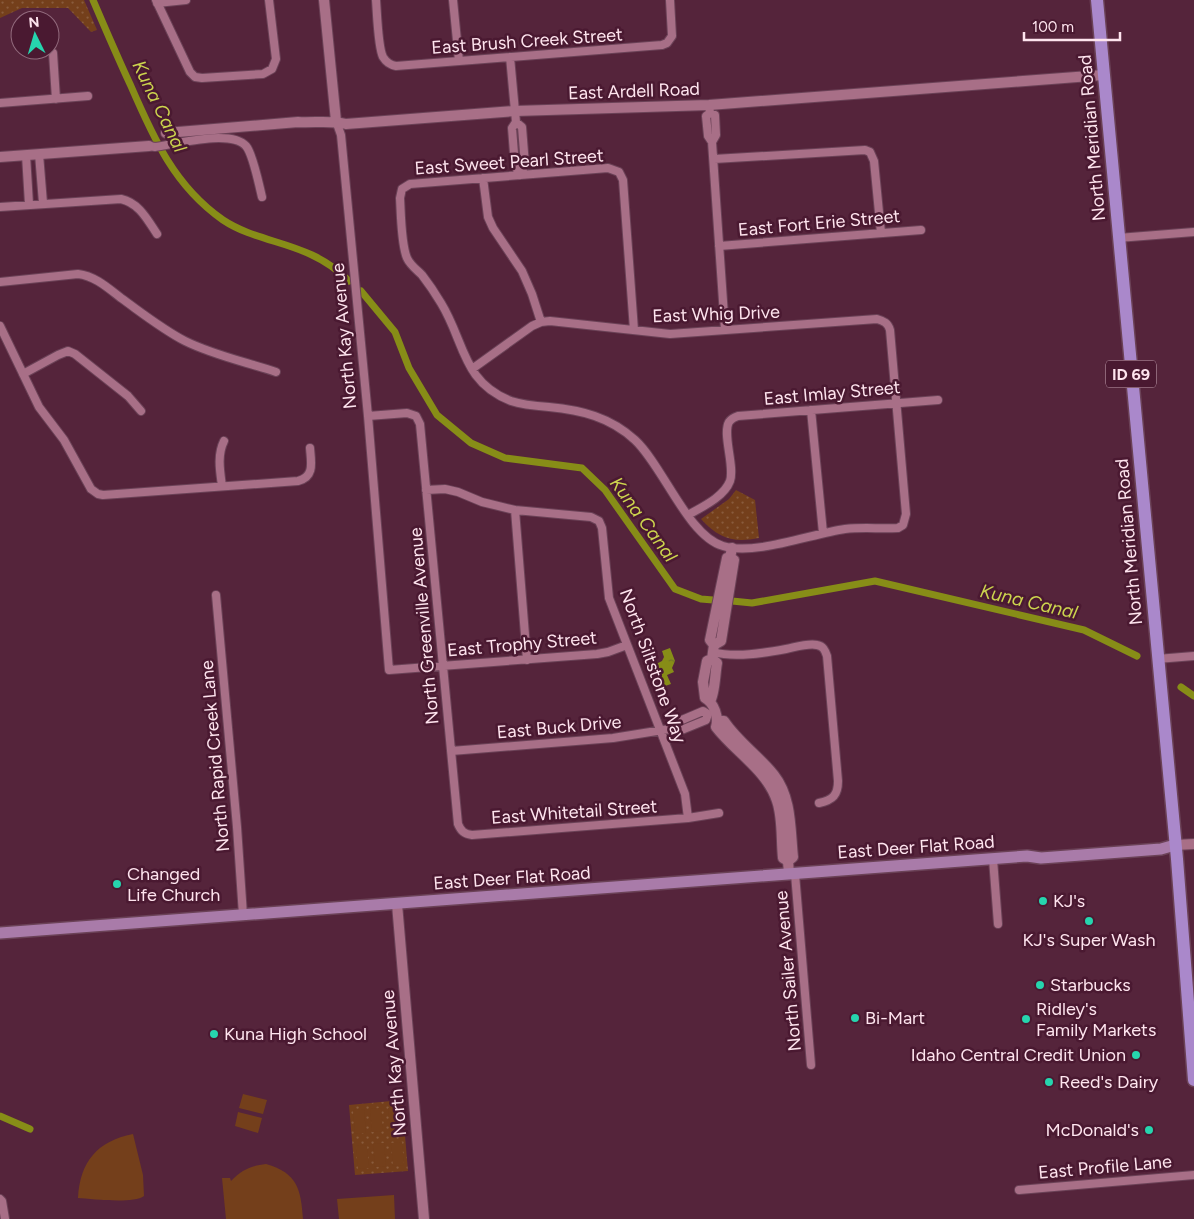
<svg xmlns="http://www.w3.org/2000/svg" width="1194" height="1219" font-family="Figtree,sans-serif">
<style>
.grass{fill:url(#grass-dots)}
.garden{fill:#743f1b}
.water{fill:url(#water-ripples)}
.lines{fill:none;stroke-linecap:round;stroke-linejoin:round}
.canal{stroke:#878d17;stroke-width:7}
.minor-casing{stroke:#6b4257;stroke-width:10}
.tertiary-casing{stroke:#6b4257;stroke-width:12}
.secondary-casing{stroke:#6b4257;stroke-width:14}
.primary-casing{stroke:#6b4257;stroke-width:15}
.minor{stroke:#a86f87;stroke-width:8}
.tertiary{stroke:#a86f87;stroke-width:10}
.secondary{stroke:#a97ba9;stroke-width:11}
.primary{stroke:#aa88cb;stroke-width:12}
.poi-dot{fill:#26d5ae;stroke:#4a1931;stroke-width:2}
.labels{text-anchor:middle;stroke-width:5;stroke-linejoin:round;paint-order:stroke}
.shield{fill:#4a1931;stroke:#c8a7b5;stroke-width:1}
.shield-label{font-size:16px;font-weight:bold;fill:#fee4ee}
.street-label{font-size:18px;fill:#fee4ee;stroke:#4a1931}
.poi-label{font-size:18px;fill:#fee4ee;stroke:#4a1931;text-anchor:start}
.water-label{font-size:19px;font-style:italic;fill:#ccd44e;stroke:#4a1931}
</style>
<defs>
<pattern id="grass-dots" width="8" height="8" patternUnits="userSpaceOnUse" patternTransform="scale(1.25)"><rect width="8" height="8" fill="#743f1b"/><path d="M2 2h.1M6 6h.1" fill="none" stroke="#895b3c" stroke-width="1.8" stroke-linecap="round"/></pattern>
<pattern id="water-ripples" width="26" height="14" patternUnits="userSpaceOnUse" patternTransform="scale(1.25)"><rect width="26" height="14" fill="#878d17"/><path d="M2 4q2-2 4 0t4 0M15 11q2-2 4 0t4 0" fill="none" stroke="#727328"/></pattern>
</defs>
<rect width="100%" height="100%" fill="#55243b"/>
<!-- grass -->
<path class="grass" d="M0 0H84L97 30 91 32 68 8H22L0 18Z
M736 490 755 500 759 538C734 543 719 539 701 519L729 499Z
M402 1100 408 1171 355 1175 349 1105Z"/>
<!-- garden -->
<path class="garden" d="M243 1094 267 1100 263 1114 239 1108Z
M399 1107 401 1130 390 1131 388 1108Z
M381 1108 383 1131 372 1132 370 1109Z
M364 1109 366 1133 355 1134 353 1110Z
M238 1112 262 1118 258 1133 235 1126Z
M133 1134 143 1175 144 1196C133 1204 92 1199 78 1198 80 1162 97 1141 133 1134Z
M402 1142 404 1165 393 1166 391 1143Z
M384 1143 386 1166 375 1167 373 1144Z
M367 1145 369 1168 358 1169 356 1146Z
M266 1164C298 1173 301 1190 303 1219H226L222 1178H230L231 1181C242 1170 250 1166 266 1164Z
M394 1195 395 1219H339L337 1199Z"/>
<!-- water -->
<path class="water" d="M670 648 675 661 672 668 674 672 667 675 671 684 665 686 656 664 662 661 664 657 662 651Z"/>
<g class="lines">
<!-- canal -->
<path class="canal" d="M93 0C105 28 117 56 130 84 153 137 174 186 223 220 250 238 283 241 312 255 325 261 339 271 349 281
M361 291 395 332 409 368 437 415 471 443 505 458 582 468 605 490 675 589 701 599 713 600
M732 601 752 603 875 581 1084 630 1137 656
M1181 687 1194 696
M0 1116 30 1129"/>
<defs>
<path id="minor" d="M156 0 190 72 195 77 202 78 263 74 272 69 276 59 269 0
M376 0C377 12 378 48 383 57 386 62 390 65 396 66L662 45 667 43 672 36 670 0
M453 0 459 61
M157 3 186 0
M53 53 56 99
M510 57 516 122
M0 103 88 96
M709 105 710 113 706 116 708 136 712 142 716 135 715 115 710 113
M336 121 341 135 368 416 389 670 597 654 608 652 627 645
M516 122 522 127 525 165 520 175 515 166 512 128Z
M712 142 725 330
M149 146 155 147C176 144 231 129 246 146 253 154 259 185 262 197
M39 154 43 203
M26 155 29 204
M714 159 865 150 870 152 874 161 881 233
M483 178 488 217 493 228 522 271 532 294 541 322
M0 207 121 199C139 203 147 219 157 234
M1118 238 1194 232
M719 246 921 230
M0 282 78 274C95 276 108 288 121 298 142 313 162 329 185 341 213 355 246 362 276 372
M0 326 39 407 64 440 91 489 98 494 103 495 298 481C315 477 311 462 310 448
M472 369 532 326 541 322 550 321 670 334 877 319C884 321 888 323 890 330L906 514 903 525 898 528C880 529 863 527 845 529 811 534 754 556 723 546 688 536 663 466 635 440 610 417 581 410 549 407 536 406 523 405 511 401 462 382 465 342 441 303 435 293 429 284 422 275 417 270 410 265 407 258 401 244 401 214 400 198L402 189 410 184 608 168 619 172 623 180 634 330
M23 374 58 355 68 351 75 354 128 396 141 411
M811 410 823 533
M368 416 407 413 416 416 420 424 458 824C461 831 464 834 472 835L688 818 719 813
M222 486C220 471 217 455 224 441
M426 490 445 489 458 492 482 502 515 510 591 517 599 521 602 528 609 598 685 794 688 818
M515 510 527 660
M688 515C702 507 724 497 730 481 735 466 722 434 729 422 731 419 735 417 738 416L938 400
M216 595 237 827 243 915
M713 652C735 658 764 653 786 649 796 647 808 643 817 645 823 646 825 650 827 656L838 781C838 795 833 800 819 803
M1157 659 1194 656
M703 711 708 714 706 720 674 733 669 729 670 725Z
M451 751 613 738 669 729
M993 859 998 924
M795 874 811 1065
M1019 1190 1194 1175
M0 1199 2 1201 5 1219"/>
<path id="tertiary" d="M324 0 336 121
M166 133 298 122C314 123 331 120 346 124L515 111 709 105 1103 75
M0 157 149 146
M714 645 721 641 734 560 730 558
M712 659 707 661 703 682 705 698C714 703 719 717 716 727 735 752 767 770 777 801 783 818 781 839 783 858L788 861 789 874
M710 701C715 694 715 673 717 663L712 659 714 645 710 640 727 558H730L732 548
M718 721H724C738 742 759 756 774 775 792 798 790 830 793 857L788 861
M1175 845 1194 844
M397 904 424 1219"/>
<path id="secondary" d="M0 933 1027 856 1041 858 1161 849 1175 845"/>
<path id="primary" d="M1097 0 1177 859 1194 1080"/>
</defs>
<!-- minor casing -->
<use href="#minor" class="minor-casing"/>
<!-- tertiary casing -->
<use href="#tertiary" class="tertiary-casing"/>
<!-- secondary casing -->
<use href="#secondary" class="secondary-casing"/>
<!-- primary casing -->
<use href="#primary" class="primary-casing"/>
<!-- minor -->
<use href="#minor" class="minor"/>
<!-- tertiary -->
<use href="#tertiary" class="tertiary"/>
<!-- secondary -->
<use href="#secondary" class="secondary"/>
<!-- primary -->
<use href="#primary" class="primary"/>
</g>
<!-- markers -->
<g class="poi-dot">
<circle cx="117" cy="884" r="5"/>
<circle cx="1043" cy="901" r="5"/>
<circle cx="1089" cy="921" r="5"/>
<circle cx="1040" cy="985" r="5"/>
<circle cx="855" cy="1018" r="5"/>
<circle cx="1026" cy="1019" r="5"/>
<circle cx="214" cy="1034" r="5"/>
<circle cx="1136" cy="1055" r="5"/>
<circle cx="1049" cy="1082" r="5"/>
<circle cx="1149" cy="1130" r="5"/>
</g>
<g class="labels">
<!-- shield labels -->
<rect class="shield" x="1106" y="360.5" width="50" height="27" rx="4"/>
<g class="shield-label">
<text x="1131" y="380">ID 69</text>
</g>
<!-- street labels -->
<g class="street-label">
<text transform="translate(527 41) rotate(-4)" y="6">East Brush Creek Street</text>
<text transform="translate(634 91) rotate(-2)" y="6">East Ardell Road</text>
<text transform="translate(1092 138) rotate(-95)" y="6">North Meridian Road</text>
<text transform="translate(509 162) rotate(-4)" y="6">East Sweet Pearl Street</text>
<text transform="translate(819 223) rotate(-5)" y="6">East Fort Erie Street</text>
<text transform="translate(716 314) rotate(-2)" y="6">East Whig Drive</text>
<text transform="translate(344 336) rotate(-95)" y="6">North Kay Avenue</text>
<text transform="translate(832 393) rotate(-5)" y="6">East Imlay Street</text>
<text transform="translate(1129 542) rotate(-95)" y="6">North Meridian Road</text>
<text transform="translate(424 626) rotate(-95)" y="6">North Greenville Avenue</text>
<text transform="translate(522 644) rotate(-5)" y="6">East Trophy Street</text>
<text transform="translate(653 666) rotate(70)" y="6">North Siltstone Way</text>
<text transform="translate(559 727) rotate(-5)" y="6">East Buck Drive</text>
<text transform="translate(215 756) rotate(-95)" y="6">North Rapid Creek Lane</text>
<text transform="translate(574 812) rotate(-4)" y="6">East Whitetail Street</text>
<text transform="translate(916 847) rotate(-4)" y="6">East Deer Flat Road</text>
<text transform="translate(512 878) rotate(-4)" y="6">East Deer Flat Road</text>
<text transform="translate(788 971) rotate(-95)" y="6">North Sailer Avenue</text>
<text transform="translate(394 1063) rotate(-95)" y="6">North Kay Avenue</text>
<text transform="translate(1105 1167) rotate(-5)" y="6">East Profile Lane</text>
</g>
<!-- poi labels -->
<g class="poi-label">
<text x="127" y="880">Changed<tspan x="127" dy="21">Life Church</tspan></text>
<text x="1053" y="907">KJ's</text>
<text x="1089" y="946" text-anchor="middle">KJ's Super Wash</text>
<text x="1050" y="991">Starbucks</text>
<text x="1036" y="1015">Ridley's<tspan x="1036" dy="21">Family Markets</tspan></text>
<text x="865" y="1024">Bi-Mart</text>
<text x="224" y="1040">Kuna High School</text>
<text x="1126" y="1061" text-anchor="end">Idaho Central Credit Union</text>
<text x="1059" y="1088">Reed's Dairy</text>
<text x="1139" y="1136" text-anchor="end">McDonald's</text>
</g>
<!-- water labels -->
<g class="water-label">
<text transform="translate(160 106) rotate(64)" y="7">Kuna Canal</text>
<text transform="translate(644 519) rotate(54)" y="7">Kuna Canal</text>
<text transform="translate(1029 601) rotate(13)" y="7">Kuna Canal</text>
</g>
</g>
<!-- north arrow -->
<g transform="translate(35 35) rotate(355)"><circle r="24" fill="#4a1931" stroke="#926a7d"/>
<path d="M0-4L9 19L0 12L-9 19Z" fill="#26d5ae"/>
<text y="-8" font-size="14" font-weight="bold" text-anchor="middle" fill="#fee4ee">N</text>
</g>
<!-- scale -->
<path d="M1024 32v8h96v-8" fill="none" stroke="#fee4ee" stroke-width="2.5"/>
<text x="1032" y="32" font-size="15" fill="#fee4ee" stroke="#4a1931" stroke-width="4" paint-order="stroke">100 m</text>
</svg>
